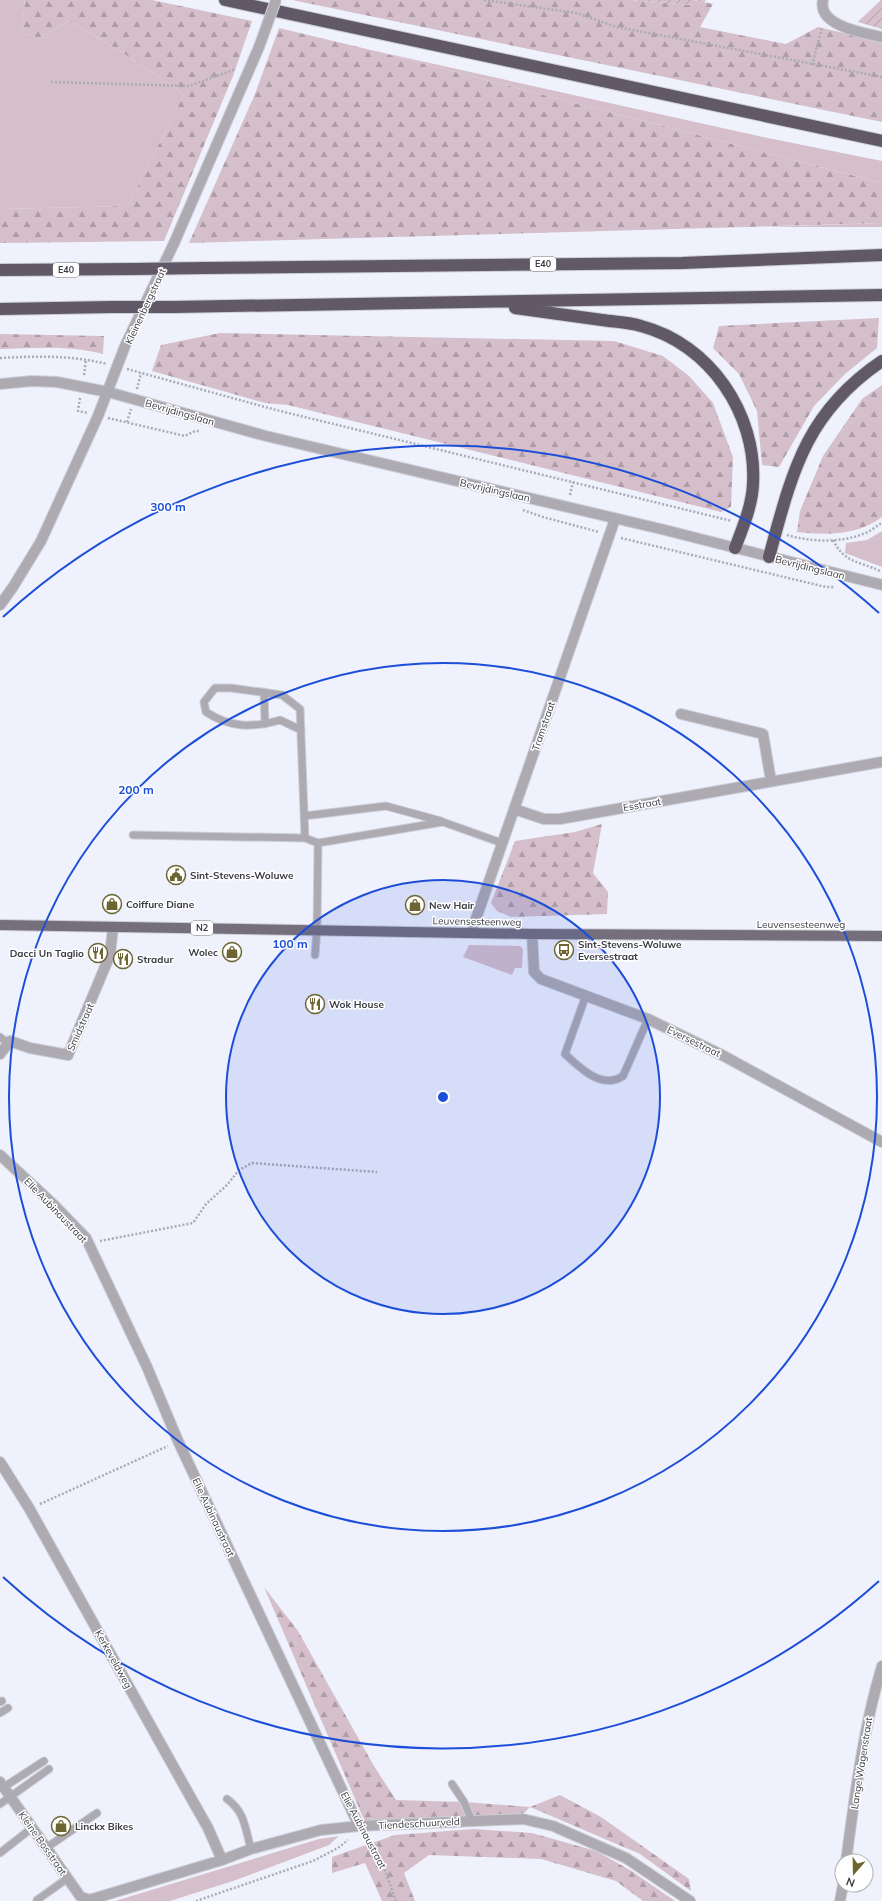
<svg xmlns="http://www.w3.org/2000/svg" width="882" height="1901" font-family="Mulish,sans-serif">
<style>
.green{fill:#d5bfca}
.forest{fill:url(#forest-firs)}
.garden{fill:url(#garden-furrows)}
.lines{fill:none;stroke-linecap:round;stroke-linejoin:round}
.service-casing{stroke:#cbced8;stroke-width:9}
.minor-casing{stroke:#cbced8;stroke-width:12}
.tertiary-casing{stroke:#cbced8;stroke-width:12}
.primary-casing{stroke:#cbced8;stroke-width:12}
.motorway-casing{stroke:#cbced8;stroke-width:14}
.path{stroke:#a9abb5;stroke-width:2.5;stroke-dasharray:2 2;stroke-linecap:butt}
.service{stroke:#aeaab1;stroke-width:7}
.minor{stroke:#aeaab1;stroke-width:10}
.tertiary{stroke:#aeaab1;stroke-width:10}
.primary{stroke:#756e7b;stroke-width:10}
.motorway{stroke:#615967;stroke-width:12}
.minor-bridge-casing{stroke:#cbced8;stroke-width:12;stroke-linecap:butt}
.motorway-bridge-casing{stroke:#cbced8;stroke-width:14;stroke-linecap:butt}
.minor-bridge{stroke:#aeaab1;stroke-width:10}
.motorway-bridge{stroke:#615967;stroke-width:12}
.ring{fill:none;stroke:#1d4ed8;stroke-width:2}
.labels{text-anchor:middle;stroke-width:3;stroke-linejoin:round;paint-order:stroke}
.shield{fill:#fff;stroke:#76767c;stroke-width:1}
.shield-label{font-size:9px;font-weight:bold;fill:#3b3c44}
.street-label{font-size:10px;fill:#3b3c44;stroke:#fff}
.poi-label{font-size:10px;font-weight:bold;fill:#3b3c44;stroke:#fff;text-anchor:start}
.centre{fill:#1d4ed8;stroke:#fff;stroke-width:2}
.ring-label{font-size:12px;text-anchor:middle;font-weight:bold;fill:#1d4ed8;stroke:#fff;stroke-width:3;stroke-linejoin:round;paint-order:stroke}
</style>
<defs>
<pattern id="forest-firs" width="22" height="20" patternUnits="userSpaceOnUse"><rect width="22" height="20" fill="#d5bfca"/><path d="M5 1l3.5 6h-7zM16 11l3.5 6h-7z" fill="#ae9ca6"/></pattern>
<pattern id="garden-furrows" width="10" height="10" patternUnits="userSpaceOnUse"><rect width="10" height="10" fill="#d5bfca"/><path d="M-1 1l2-2M0 10L10 0M9 11l2-2" fill="none" stroke="#ae9ca6"/></pattern>
</defs>
<rect width="100%" height="100%" fill="#eff2fd"/>
<!-- green -->
<path class="green" d="M0 0H25L22 33 39 38 69 21 117 49 184 94 128 206 0 209Z
M371 50 763 137 882 161V183Z
M882 223V227H764Z
M882 531V567L845 553 846 543 867 540Z
M469 945 520 946 523 949 522 968H515L512 975 463 957Z
M339 1836 329 1845 236 1880 170 1901H115L319 1839Z"/>
<!-- forest -->
<path class="forest" d="M25 0H152L252 21 233 76 164 241 0 243V209L128 206 184 94 117 49 69 21 39 38 22 33Z
M292 0H630L693 5 694 0 713 4 700 27 786 44 818 27 882 42V122Z
M279 28 371 50 882 183V223L189 243 255 94Z
M879 318 877 348 845 374 814 406 779 467 762 465 757 411 739 374 713 348 719 326Z
M220 333 614 341 663 356 689 376 713 403 733 457 731 507 721 512 288 405 265 403 152 371 161 345Z
M0 334 104 336 103 354C69 345 34 348 0 349Z
M882 385V517C857 536 826 535 797 532L800 511 823 456 862 399Z
M602 824 593 873 608 892 607 914 511 917 497 911 491 903 515 841 575 832Z
M264 1587 298 1631 374 1766 396 1800 464 1802 530 1807 560 1795 601 1817 689 1879 691 1891 640 1854 530 1807 524 1813 467 1818 365 1822Z
M474 1829 532 1833 596 1851 630 1870 675 1901H643L616 1881 541 1859 429 1855 404 1873 415 1901H382L365 1863 332 1873V1857L395 1835Z"/>
<!-- garden -->
<path class="garden" d="M630 0H706L704 2 695 0 693 5Z
M882 0V29L858 22 881 0Z"/>
<g class="lines">
<defs>
<path id="service" d="M264 692 265 724
M301 730 280 720C253 728 230 728 206 712L204 702 215 688H231L282 695 300 709 305 838
M304 816 386 806 441 821
M133 835 305 838 318 843 443 822 502 843
M315 955 317 929 318 843
M586 995 565 1054C580 1068 602 1090 623 1076L648 1019
M0 1037 8 1043
M0 1702 2 1701
M0 1713 8 1708
M452 1784 464 1802 472 1821
M4 1787 44 1761
M227 1799C245 1812 245 1828 251 1849
M0 1804 49 1769
M46 1848 97 1813
M0 1853 32 1828
M37 1900 68 1878"/>
<path id="minor" d="M823 0C817 26 864 33 882 37
M0 605 13 587 41 541 98 416 125 346 175 241 259 47
M681 714 763 734 771 781
M514 809 544 819H560L882 762
M471 933 615 519
M532 934 534 972 541 979 648 1019 722 1055 882 1142
M0 1054 10 1041 30 1048 68 1055 110 955 113 927
M0 1155 54 1205 86 1238 147 1367 178 1441 359 1826
M0 1462 29 1508 191 1798 208 1828 222 1860
M0 1782 80 1896 89 1900 222 1860 251 1849 321 1830 359 1826 523 1819 553 1826 626 1858 690 1901
M846 1861C855 1795 863 1729 882 1666
M840 1901 843 1885"/>
<path id="tertiary" d="M0 384 32 381 57 382 108 392 266 436 665 530 882 585"/>
<path id="primary" d="M0 925 532 934 882 936"/>
<path id="motorway" d="M225 0 882 141
M204 268 682 263 882 255
M0 270 133 269
M173 307 882 295
M515 308C544 312 573 316 602 320 615 322 628 322 641 326 710 344 757 414 753 484 752 506 743 527 735 548
M0 309 112 307
M769 557C792 473 805 413 882 361"/>
</defs>
<!-- service casing -->
<use href="#service" class="service-casing"/>
<!-- minor casing -->
<use href="#minor" class="minor-casing"/>
<!-- tertiary casing -->
<use href="#tertiary" class="tertiary-casing"/>
<!-- primary casing -->
<use href="#primary" class="primary-casing"/>
<!-- motorway casing -->
<use href="#motorway" class="motorway-casing"/>
<!-- path -->
<path class="path" d="M484 0 576 13 617 27 882 77
M812 65 822 27
M51 82 189 86 236 69
M0 358C37 356 71 355 107 364
M127 369 276 410 732 521
M84 375 86 359
M137 389 141 373
M80 398 78 411 88 413
M108 418 185 436 195 431H200
M127 422 131 409
M570 495 573 482
M523 510 543 517 599 532
M787 535C811 542 840 543 863 534 870 532 876 526 882 523
M621 538 826 587H834
M833 540C844 563 859 561 880 571
M100 1241 193 1223 206 1204 227 1185 239 1170 252 1163 377 1172
M40 1504 168 1446
M369 1837 382 1862 396 1901
M196 1901 313 1861 338 1848 348 1840"/>
<!-- service -->
<use href="#service" class="service"/>
<!-- minor -->
<use href="#minor" class="minor"/>
<!-- tertiary -->
<use href="#tertiary" class="tertiary"/>
<!-- primary -->
<use href="#primary" class="primary"/>
<!-- motorway -->
<use href="#motorway" class="motorway"/>
<defs>
<path id="minor-bridge" d="M259 47 276 0"/>
<path id="motorway-bridge" d="M133 269 204 268
M112 307H173"/>
</defs>
<!-- minor-bridge casing -->
<use href="#minor-bridge" class="minor-bridge-casing"/>
<!-- motorway-bridge casing -->
<use href="#motorway-bridge" class="motorway-bridge-casing"/>
<!-- minor-bridge -->
<use href="#minor-bridge" class="minor-bridge"/>
<!-- motorway-bridge -->
<use href="#motorway-bridge" class="motorway-bridge"/>
</g>
<!-- distance rings -->
<circle cx="443" cy="1097" r="217" fill="#1d4ed8" fill-opacity=".12"/>
<g class="ring">
<circle cx="443" cy="1097" r="217"/>
<circle cx="443" cy="1097" r="434"/>
<path d="M879 1581A651 651 0 0 1 3 1577M3 617A651 651 0 0 1 879 613"/>
</g>
<!-- icons -->
<defs>
<symbol id="civic-ring" viewBox="-11 -11 22 22"><circle r="9.5" fill="#fff" stroke="#6c6531" stroke-width="1.5"/><path d="M-.6-6.5H3V-4.5H.6V-3L4-1V1h2V6H-6V1h2V-1L-.6-3ZM-1.2 2.5V6h2.4V2.5Z" fill="#6c6531"/></symbol>
<symbol id="shop-ring" viewBox="-11 -11 22 22"><circle r="9.5" fill="#fff" stroke="#6c6531" stroke-width="1.5"/><path d="M-5-2.5h2.3a2.7 3.5 0 0 1 5.4 0H5L5.5 6h-11ZM-1.5-2.5h3a1.5 2.3 0 0 0-3 0Z" fill="#6c6531"/></symbol>
<symbol id="bus-ring" viewBox="-11 -11 22 22"><circle r="9.5" fill="#fff" stroke="#6c6531" stroke-width="1.5"/><path d="M-5-6H5V4H4V6H2V4H-2V6H-4V4H-5ZM-3.5-4V0h7V-4ZM-3.5 1.2v1.5H-2V1.2ZM2 1.2v1.5H3.5V1.2Z" fill="#6c6531"/></symbol>
<symbol id="restaurant-ring" viewBox="-11 -11 22 22"><circle r="9.5" fill="#fff" stroke="#6c6531" stroke-width="1.5"/><path d="M-5-6h1v4h1v-4h1v4h1v-4h1v5L-1.5 .5V6h-2V.5L-5-1ZM5-6V6H3V1.5H1.5Q1.5-4 5-6Z" fill="#6c6531"/></symbol>
</defs>
<g fill-rule="evenodd">
<use href="#civic-ring" x="165" y="864" width="22" height="22"/>
<use href="#shop-ring" x="101" y="893" width="22" height="22"/>
<use href="#shop-ring" x="404" y="894" width="22" height="22"/>
<use href="#bus-ring" x="553" y="939" width="22" height="22"/>
<use href="#shop-ring" x="221" y="941" width="22" height="22"/>
<use href="#restaurant-ring" x="87" y="942" width="22" height="22"/>
<use href="#restaurant-ring" x="112" y="948" width="22" height="22"/>
<use href="#restaurant-ring" x="304" y="993" width="22" height="22"/>
<use href="#shop-ring" x="50" y="1815" width="22" height="22"/>
</g>
<g class="labels">
<!-- shield labels -->
<g class="shield">
<rect x="530" y="257" width="26" height="14" rx="3"/>
<rect x="53" y="263" width="26" height="14" rx="3"/>
<rect x="191" y="921" width="22" height="14" rx="3"/>
</g>
<g class="shield-label">
<text x="543" y="267">E40</text>
<text x="66" y="273">E40</text>
<text x="202" y="931">N2</text>
</g>
<!-- street labels -->
<g class="street-label">
<text transform="translate(145 306) rotate(-65)" y="4">Kleinenbergstraat</text>
<text transform="translate(180 412) rotate(16)" y="4">Bevrijdingslaan</text>
<text transform="translate(495 490) rotate(13)" y="4">Bevrijdingslaan</text>
<text transform="translate(810 567) rotate(14)" y="4">Bevrijdingslaan</text>
<text transform="translate(543 726) rotate(-71)" y="4">Tramstraat</text>
<text transform="translate(642 804) rotate(-10)" y="4">Esstraat</text>
<text transform="translate(477 921) rotate(1)" y="4">Leuvensesteenweg</text>
<text x="801" y="928">Leuvensesteenweg</text>
<text transform="translate(80 1027) rotate(-66)" y="4">Smidstraat</text>
<text transform="translate(694 1041) rotate(26)" y="4">Eversestraat</text>
<text transform="translate(56 1210) rotate(46)" y="4">Elie Aubinaustraat</text>
<text transform="translate(214 1517) rotate(65)" y="4">Elie Aubinaustraat</text>
<text transform="translate(114 1659) rotate(61)" y="4">Kerkeveldweg</text>
<text transform="translate(861 1763) rotate(-81)" y="4">Lange Wagenstraat</text>
<text transform="translate(419 1823) rotate(-3)" y="4">Tiendeschuurveld</text>
<text transform="translate(364 1830) rotate(62)" y="4">Elie Aubinaustraat</text>
<text transform="translate(43 1843) rotate(55)" y="4">Kleine Bosstraat</text>
</g>
<!-- poi labels -->
<g class="poi-label">
<text x="190" y="879">Sint-Stevens-Woluwe</text>
<text x="126" y="908">Coiffure Diane</text>
<text x="429" y="909">New Hair</text>
<text x="578" y="948">Sint-Stevens-Woluwe<tspan x="578" dy="12">Eversestraat</tspan></text>
<text x="218" y="956" text-anchor="end">Wolec</text>
<text x="84" y="957" text-anchor="end">Dacci Un Taglio</text>
<text x="137" y="963">Stradur</text>
<text x="329" y="1008">Wok House</text>
<text x="75" y="1830">Linckx Bikes</text>
</g>
</g>
<circle cx="443" cy="1097" r="6" class="centre"/>
<g class="ring-label">
<text x="168" y="511">300 m</text>
<text x="136" y="794">200 m</text>
<text x="290" y="948">100 m</text>
</g>
<!-- north arrow -->
<g transform="translate(854 1873) rotate(200)"><circle r="19" fill="#ffffff" stroke="#b1b1b4"/>
<path d="M0-3L7 15L0 10L-7 15Z" fill="#6c6531"/>
<text y="-6" font-size="11" font-weight="bold" text-anchor="middle" fill="#3b3c44">N</text>
</g>
</svg>
